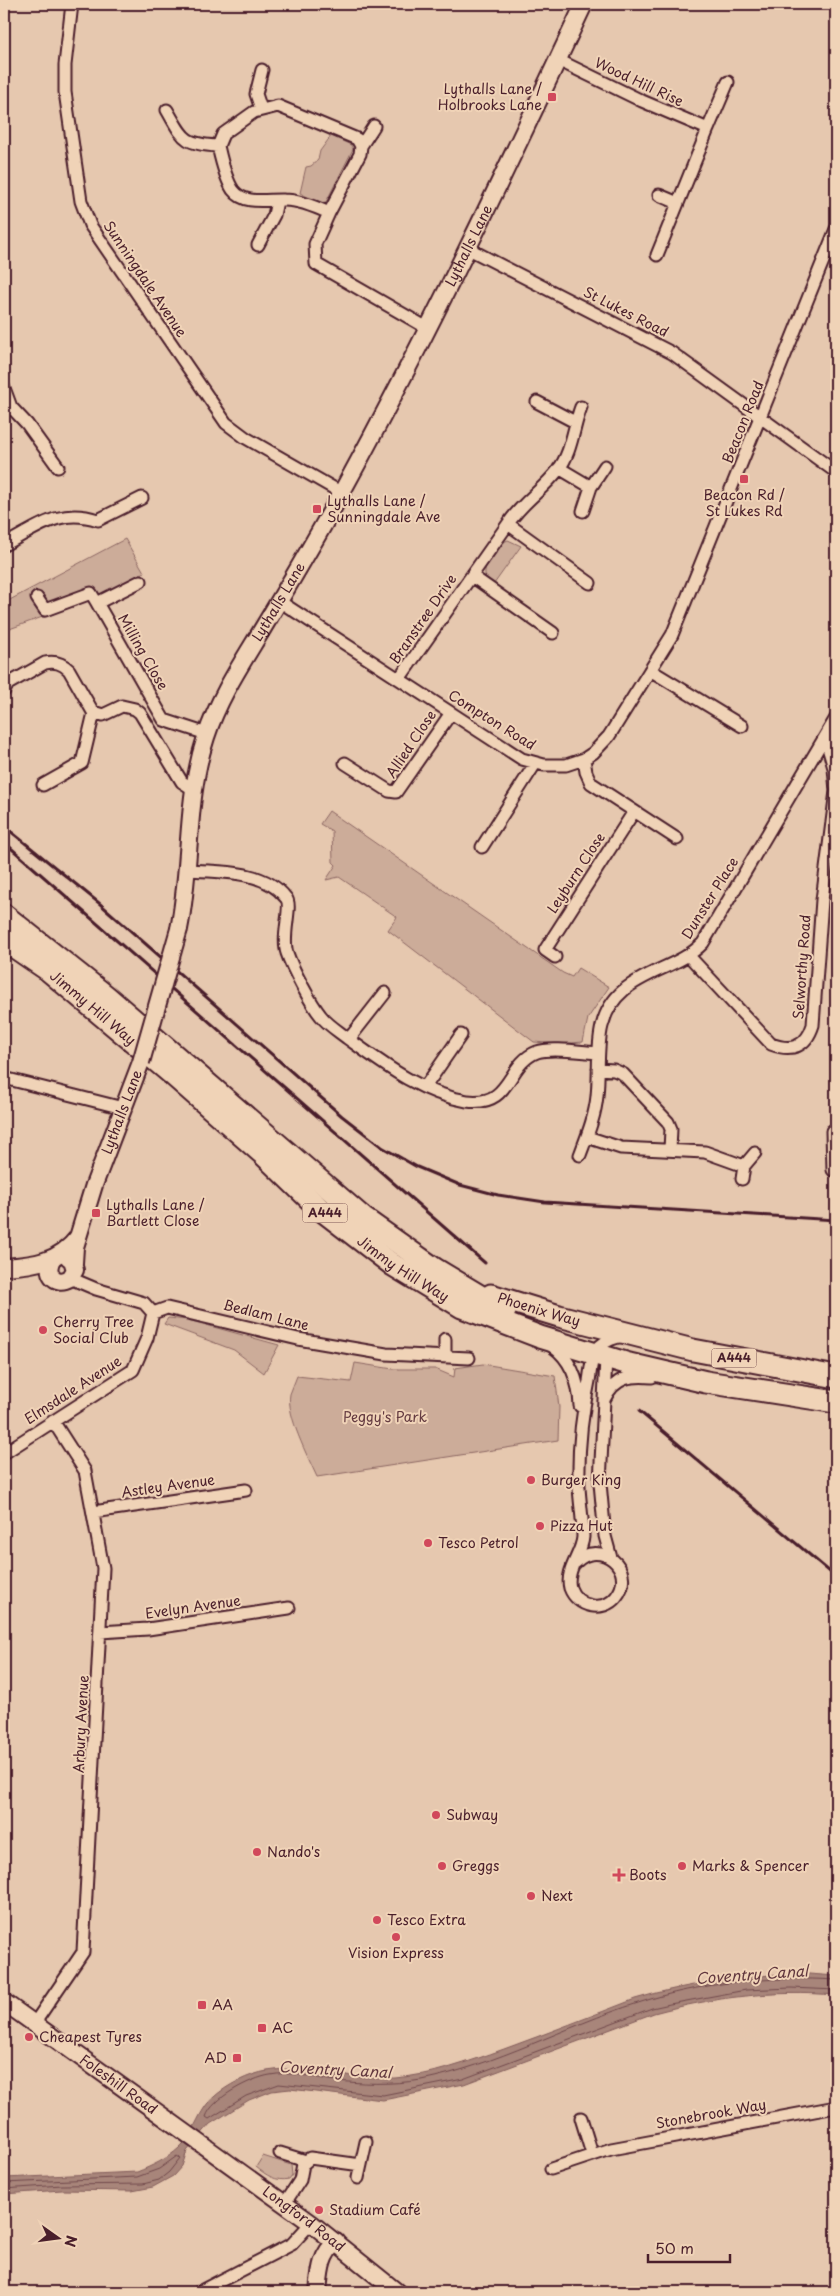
<svg xmlns="http://www.w3.org/2000/svg" width="840" height="2296" font-family="'Playpen Sans',sans-serif">
<style>
.green{fill:#ccac99;stroke:#8b6662}
.water{fill:#a8857a;stroke:#825c5a}
.lines{fill:none;stroke-linecap:round;stroke-linejoin:round}
.shore{stroke:#70484b;stroke-width:1}
.street-casing{stroke:#4a1f2b;stroke-width:15}
.secondary-casing{stroke:#4a1f2b;stroke-width:20}
.highway-casing{stroke:#4a1f2b;stroke-width:25}
.street{stroke:#f0d3b7;stroke-width:11}
.secondary{stroke:#f0d3b7;stroke-width:16}
.highway{stroke:#f0d3b7;stroke-width:21}
.rail{stroke:#4a1f2b;stroke-width:3}
.secondary-bridge-casing{stroke:#4a1f2b;stroke-width:20;stroke-linecap:butt}
.secondary-bridge{stroke:#f0d3b7;stroke-width:16}
.poi-dot{fill:#d1495b;stroke:#f0d3b7;stroke-width:2}
.labels{text-anchor:middle;stroke-width:4;stroke-linejoin:round;paint-order:stroke}
.shield{fill:#f0d3b7;stroke:#7c5555;stroke-width:1}
.shield-label{font-size:12px;font-weight:bold;fill:#4a1f2b}
.street-label{font-size:14px;fill:#4a1f2b;stroke:#f0d3b7}
.poi-label{font-size:14px;fill:#4a1f2b;stroke:#f0d3b7;text-anchor:start}
.park-label{font-size:14px;fill:#643b41;stroke:#f0d3b7}
.water-label{font-size:15px;font-style:italic;fill:#62383f;stroke:#f0d3b7}
</style>
<rect width="100%" height="100%" fill="#e6c8af"/>
<filter id="ink" filterUnits="userSpaceOnUse"><feTurbulence type="fractalNoise" baseFrequency=".02" numOctaves="2"/><feDisplacementMap in="SourceGraphic" scale="10" xChannelSelector="R" yChannelSelector="G"/><feConvolveMatrix kernelMatrix="1 2 1 2 8 2 1 2 1" color-interpolation-filters="sRGB"/></filter>
<g filter="url(#ink)">
<!-- green -->
<path class="green" d="M331 136 351 145 353 149 326 202 319 203 300 193 306 167 311 166 318 160 320 151Z
M125 539 144 572 89 600 4 631V603Z
M508 540 521 546 494 584 486 580C481 564 494 546 508 540Z
M329 811 563 973 572 977 578 968 609 987 588 1018 583 1042 559 1044 534 1042 388 930 397 917 339 877 326 880 336 865 333 862 332 831 320 824Z
M168 1318 188 1320 279 1345 264 1373 234 1350 164 1324Z
M355 1363 393 1369H435L454 1377 455 1368 483 1364 555 1376 559 1407 558 1440 317 1477C308 1457 286 1415 290 1394 292 1388 295 1382 297 1376L351 1382Z
M263 2156 291 2165 292 2175 289 2179C276 2182 266 2175 256 2167Z"/>
<!-- water -->
<path class="water" d="M796 1973 836 1976V1995C774 1990 714 1997 654 2013L464 2084 383 2100 290 2089 272 2091 249 2100 210 2124 187 2151 182 2166 173 2176 153 2187 132 2191 62 2190 4 2194V2178L137 2172C152 2166 167 2159 179 2148 191 2137 195 2123 203 2110 212 2094 235 2081 252 2075 297 2059 348 2081 395 2078 433 2075 468 2062 504 2049 548 2033 591 2016 635 1999 688 1983 740 1977 796 1973Z"/>
<g class="lines">
<!-- shore -->
<path class="shore" d="M836 1980C770 1976 702 1982 638 2003 565 2026 497 2065 421 2080 391 2085 361 2084 330 2080 311 2077 289 2071 270 2075 251 2078 212 2098 206 2117L209 2119 246 2096 279 2084 383 2095 463 2079 652 2008 670 2004 746 1990 791 1988 836 1990
M4 2183 137 2177 159 2169 177 2156 180 2158 169 2172 159 2180 143 2184 62 2185 4 2189"/>
<defs>
<path id="street" d="M72 4 65 65V92L81 201 90 225 226 423 246 438 342 493
M558 60 642 101 708 129 657 255
M261 109 256 94 262 70
M167 110C184 139 183 144 218 146
M708 129 728 82
M361 146 374 126
M659 195 678 203
M329 213C316 207 299 200 284 200 268 199 245 206 233 190 225 178 221 159 218 146L223 134 254 112 278 106 357 139 361 146 360 154 329 213 315 244 316 264 429 329
M258 245 274 215 277 201
M469 249 672 353 836 472
M4 388 11 407
M537 402 575 422
M4 412 11 407 27 424 58 467
M559 468 591 487 583 511
M591 487 605 466
M508 524C521 503 543 490 558 470 572 452 573 428 581 407
M4 545C37 528 59 507 98 520L142 498
M472 576 553 633
M141 581 97 603 164 720 207 734
M37 598 45 610 91 593 97 603
M279 601 522 759 544 765H566L584 759 593 753 609 736 672 635 836 229
M650 670 742 726
M399 679 508 524 590 583
M4 691 8 684 45 663C55 661 62 663 69 670L93 712 103 715 122 706 135 709 140 713 182 782 193 789
M584 759 586 772 591 783 677 839
M345 763 389 791 396 792 451 713
M43 785 82 763 93 717 96 714
M482 847 535 764
M187 870C219 872 264 869 286 898 293 905 281 936 287 953 292 968 311 1004 321 1016 328 1025 338 1031 347 1038 383 1064 422 1094 467 1101 512 1107 506 1064 537 1052 551 1047 582 1052 598 1053
M688 955 771 1044C792 1052 806 1047 813 1025L822 900 836 791 834 768 825 737
M555 957 545 950 633 813
M349 1039 385 993
M598 1069 614 1070 623 1074 668 1122 671 1129 670 1150
M4 1078 123 1108
M425 1087 461 1035
M832 1131 833 1170
M587 1137 621 1148 705 1152 744 1166
M580 1155C587 1136 595 1117 597 1096 601 1058 591 1018 624 990 648 970 682 965 703 943L836 718
M742 1179 744 1166 755 1153
M70 1278 96 1289 144 1303 153 1313 167 1308 298 1339 386 1354 469 1358
M445 1339V1357
M552 1346C572 1360 579 1383 580 1406
M606 1358 600 1483 605 1536 611 1558
M605 1398C615 1377 631 1375 652 1377
M4 1453 133 1370 147 1338 153 1313
M93 1512 246 1490
M575 1563C600 1537 638 1570 616 1597 603 1613 577 1607 570 1588 565 1570 582 1554 583 1537 583 1521 580 1504 579 1487 578 1451 581 1417 589 1381 591 1369 591 1355 600 1346 607 1340 616 1337 624 1336
M100 1632 148 1629 289 1608
M34 2024 83 1952 103 1568 85 1471 53 1421
M581 2118 592 2154
M280 2153 306 2161
M551 2169 611 2149 836 2107
M358 2178 366 2142
M285 2203 300 2180 303 2164 310 2158 361 2165
M199 2292 292 2244 311 2223"/>
<g id="secondary">
<path id="s1" d="M179 929C192 865 185 800 206 737 219 697 242 663 263 628 290 583 317 537 343 490 430 331 507 168 584 4"/>
<path d="M53 1258C44 1271 54 1287 70 1278L75 1270 72 1260 68 1257"/>
<path id="s2" d="M74 1263 75 1247 94 1185 141 1062"/>
<path d="M4 1267C34 1265 59 1262 78 1237"/>
<path id="s3" d="M4 2002 311 2223 397 2292"/>
<path d="M318 2292C320 2273 320 2255 336 2242"/>
</g>
<g id="highway">
<path d="M4 915 106 996 363 1218 435 1269 505 1311"/>
<path id="s4" d="M4 940 48 970 173 1075 262 1153 319 1208 393 1265 462 1307 540 1337 629 1364 706 1382 836 1402"/>
<path id="s5" d="M491 1295 559 1316 693 1350 836 1377"/>
</g>
</defs>
<!-- street casing -->
<use href="#street" class="street-casing"/>
<!-- secondary casing -->
<use href="#secondary" class="secondary-casing"/>
<!-- highway casing -->
<use href="#highway" class="highway-casing"/>
<!-- street -->
<use href="#street" class="street"/>
<!-- secondary -->
<use href="#secondary" class="secondary"/>
<!-- highway -->
<use href="#highway" class="highway"/>
<!-- rail -->
<path class="rail" d="M4 826 99 903 342 1116 382 1147 417 1167 460 1185 498 1195 545 1202 836 1220
M4 842 485 1263
M639 1411 836 1577"/>
<defs>
<path id="secondary-bridge" d="M141 1062 179 929"/>
</defs>
<!-- secondary-bridge casing -->
<use href="#secondary-bridge" class="secondary-bridge-casing"/>
<!-- secondary-bridge -->
<use href="#secondary-bridge" class="secondary-bridge"/>
</g>
</g>
<!-- markers -->
<g class="poi-dot">
<rect x="547" y="92" width="10" height="10" rx="2.5"/>
<rect x="739" y="474" width="10" height="10" rx="2.5"/>
<rect x="312" y="504" width="10" height="10" rx="2.5"/>
<rect x="91" y="1208" width="10" height="10" rx="2.5"/>
<circle cx="43" cy="1330" r="5"/>
<circle cx="531" cy="1480" r="5"/>
<circle cx="540" cy="1526" r="5"/>
<circle cx="428" cy="1543" r="5"/>
<circle cx="436" cy="1815" r="5"/>
<circle cx="257" cy="1852" r="5"/>
<circle cx="442" cy="1866" r="5"/>
<circle cx="682" cy="1866" r="5"/>
<path d="M616.5 1867.5h5v5h5v5h-5v5h-5v-5h-5v-5h5z"/>
<circle cx="531" cy="1896" r="5"/>
<circle cx="377" cy="1920" r="5"/>
<circle cx="396" cy="1937" r="5"/>
<rect x="197" y="2000" width="10" height="10" rx="2.5"/>
<rect x="257" y="2023" width="10" height="10" rx="2.5"/>
<circle cx="29" cy="2037" r="5"/>
<rect x="232" y="2053" width="10" height="10" rx="2.5"/>
<circle cx="319" cy="2210" r="5"/>
</g>
<g class="labels">
<!-- shield labels -->
<g class="shield">
<rect x="302.5" y="1203.5" width="45" height="19" rx="4"/>
<rect x="711.5" y="1348.5" width="45" height="19" rx="4"/>
</g>
<g class="shield-label">
<text x="325" y="1217">A444</text>
<text x="734" y="1362">A444</text>
</g>
<!-- street labels -->
<g class="street-label">
<text transform="translate(639 82) rotate(25)" y="5">Wood Hill Rise</text>
<text dy="5" stroke="none"><textPath href="#s1" startOffset="752">Lythalls Lane</textPath></text>
<text transform="translate(145 279) rotate(56)" y="5">Sunningdale Avenue</text>
<text transform="translate(626 312) rotate(27)" y="5">St Lukes Road</text>
<text transform="translate(743 422) rotate(-68)" y="5">Beacon Road</text>
<text dy="5" stroke="none"><textPath href="#s1" startOffset="348">Lythalls Lane</textPath></text>
<text transform="translate(423 619) rotate(-55)" y="5">Branstree Drive</text>
<text transform="translate(143 652) rotate(60)" y="5">Milling Close</text>
<text transform="translate(492 720) rotate(32)" y="5">Compton Road</text>
<text transform="translate(411 744) rotate(-56)" y="5">Allied Close</text>
<text transform="translate(576 873) rotate(-57)" y="5">Leyburn Close</text>
<text transform="translate(710 898) rotate(-58)" y="5">Dunster Place</text>
<text transform="translate(802 967) rotate(-86)" y="5">Selworthy Road</text>
<text dy="5" stroke="none"><textPath href="#s4" startOffset="112">Jimmy Hill Way</textPath></text>
<text dy="5" stroke="none"><textPath href="#s2" startOffset="159">Lythalls Lane</textPath></text>
<text dy="5" stroke="none"><textPath href="#s4" startOffset="518">Jimmy Hill Way</textPath></text>
<text dy="5" stroke="none"><textPath href="#s5" startOffset="50">Phoenix Way</textPath></text>
<text transform="translate(266 1315) rotate(14)" y="5">Bedlam Lane</text>
<text transform="translate(73 1390) rotate(-33)" y="5">Elmsdale Avenue</text>
<text transform="translate(168 1486) rotate(-8)" y="5">Astley Avenue</text>
<text transform="translate(193 1607) rotate(-8)" y="5">Evelyn Avenue</text>
<text transform="translate(81 1724) rotate(-87)" y="5">Arbury Avenue</text>
<text dy="5" stroke="none"><textPath href="#s3" startOffset="141">Foleshill Road</textPath></text>
<text transform="translate(711 2114) rotate(-10)" y="5">Stonebrook Way</text>
<text dy="5" stroke="none"><textPath href="#s3" startOffset="370">Longford Road</textPath></text>
</g>
<!-- poi labels -->
<g class="poi-label">
<text x="542" y="94" text-anchor="end">Lythalls Lane /<tspan x="542" dy="16">Holbrooks Lane</tspan></text>
<text x="744" y="500" text-anchor="middle">Beacon Rd /<tspan x="744" dy="16">St Lukes Rd</tspan></text>
<text x="327" y="506">Lythalls Lane /<tspan x="327" dy="16">Sunningdale Ave</tspan></text>
<text x="106" y="1210">Lythalls Lane /<tspan x="106" dy="16">Bartlett Close</tspan></text>
<text x="53" y="1327">Cherry Tree<tspan x="53" dy="16">Social Club</tspan></text>
<text x="541" y="1485">Burger King</text>
<text x="550" y="1531">Pizza Hut</text>
<text x="438" y="1548">Tesco Petrol</text>
<text x="446" y="1820">Subway</text>
<text x="267" y="1857">Nando's</text>
<text x="452" y="1871">Greggs</text>
<text x="692" y="1871">Marks &amp; Spencer</text>
<text x="629" y="1880">Boots</text>
<text x="541" y="1901">Next</text>
<text x="387" y="1925">Tesco Extra</text>
<text x="396" y="1958" text-anchor="middle">Vision Express</text>
<text x="212" y="2010">AA</text>
<text x="272" y="2033">AC</text>
<text x="39" y="2042">Cheapest Tyres</text>
<text x="227" y="2063" text-anchor="end">AD</text>
<text x="329" y="2215">Stadium Café</text>
</g>
<!-- park labels -->
<g class="park-label">
<text x="385" y="1422">Peggy's Park</text>
</g>
<!-- water labels -->
<g class="water-label">
<text transform="translate(752 1975) rotate(-4)" y="5">Coventry Canal</text>
<text transform="translate(335 2070) rotate(3)" y="5">Coventry Canal</text>
</g>
</g>
<!-- margin -->
<rect width="840" height="2296" fill="none" stroke="#f0d3b7" stroke-width="20"/>
<rect x="10" y="10" width="820" height="2276" fill="none" stroke="#4a1f2b" stroke-width="2" filter="url(#ink)"/>
<!-- north arrow -->
<g transform="translate(58 2238) rotate(104)" stroke="#f0d3b7" stroke-width="4" paint-order="stroke">
<path d="M0-4L9 19L0 12L-9 19Z" fill="#4a1f2b"/>
<text y="-8" font-size="14" font-weight="bold" text-anchor="middle" fill="#4a1f2b">N</text>
</g>
<!-- scale -->
<path d="M648 2254v8h82v-8" fill="none" stroke="#4a1f2b" stroke-width="2.5"/>
<text x="655" y="2254" font-size="15" fill="#4a1f2b" stroke="#f0d3b7" stroke-width="4" paint-order="stroke">50 m</text>
</svg>
